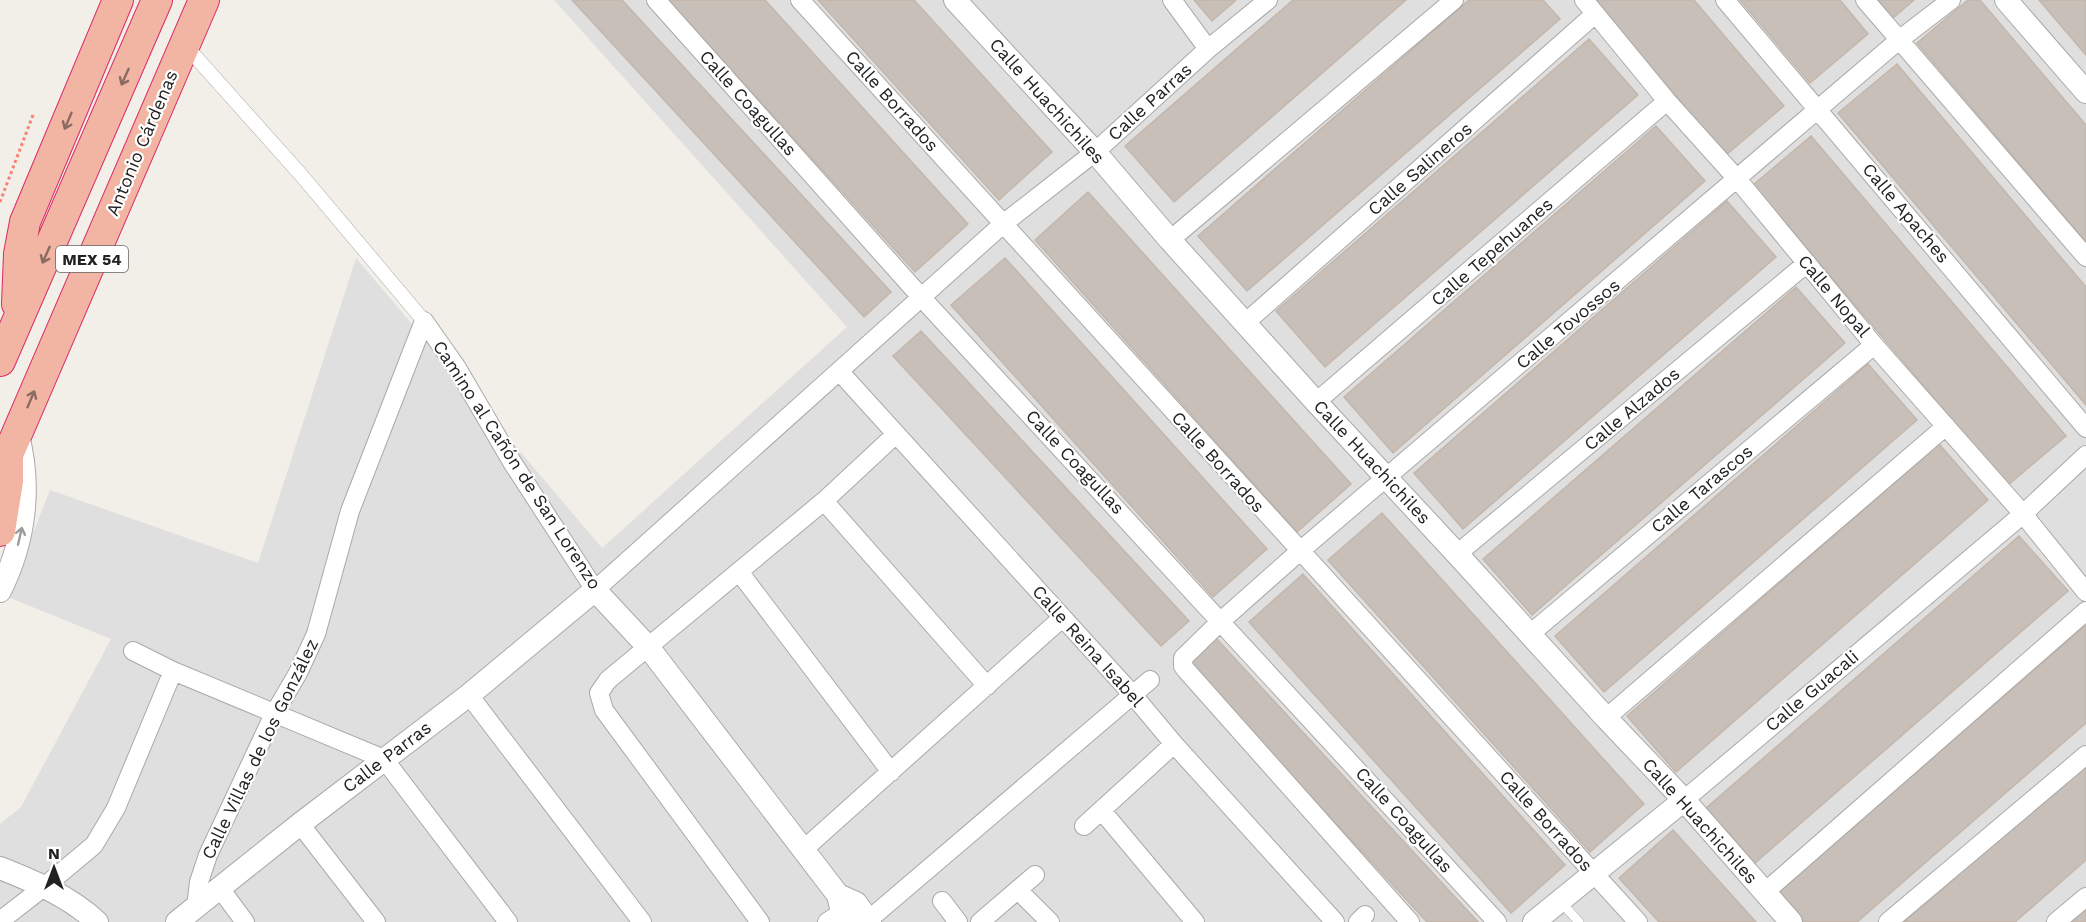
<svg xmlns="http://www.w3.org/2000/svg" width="2086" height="922" font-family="'Work Sans',sans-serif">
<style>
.residential{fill:#e0dfdf}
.building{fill:#c7bfb8;stroke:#c4b6ab;stroke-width:1.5}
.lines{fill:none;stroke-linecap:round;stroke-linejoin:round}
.service-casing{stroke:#a9a9a9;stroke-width:10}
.pedestrian-casing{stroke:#a9a9a9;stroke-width:15}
.minor-casing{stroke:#a9a9a9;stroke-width:20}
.tertiary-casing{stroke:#a9a9a9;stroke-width:24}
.trunk-casing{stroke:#dc2a67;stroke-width:32}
.path{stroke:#fa8072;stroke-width:3;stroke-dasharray:3 3;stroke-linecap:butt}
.service{stroke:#fff;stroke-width:9}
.pedestrian{stroke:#fff;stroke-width:14}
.minor{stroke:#fff;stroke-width:18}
.tertiary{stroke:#fff;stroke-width:22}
.trunk{stroke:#f2b4a3;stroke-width:30}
.oneway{stroke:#8a6b62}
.oneway2{stroke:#9c9c9c}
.labels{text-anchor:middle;stroke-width:4.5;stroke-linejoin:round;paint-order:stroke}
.shield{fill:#fff;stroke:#646464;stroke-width:1.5}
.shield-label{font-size:16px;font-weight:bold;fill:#222}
.street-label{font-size:18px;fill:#222;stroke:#fff}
</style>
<rect width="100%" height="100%" fill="#f2efe9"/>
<!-- residential -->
<path class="residential" d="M554 0H2086V922H0V824L21 807 111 639 8 597 50 490 258 563 356 258 602 548 847 327Z"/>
<!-- building -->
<path class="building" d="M572 0H622L891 292 864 317Z
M668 0H765L968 224 915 272Z
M818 0H914L1052 152 999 200Z
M1194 0H1236L1212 21Z
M1293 0H1406L1174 202 1125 146Z
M1469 0H1543L1560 19 1247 291 1198 236Z
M1594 0H1694L1784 106 1726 155Z
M1740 0H1840L1868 34 1810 83Z
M1878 0H1914L1893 18Z
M1968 0H1980L2086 125V242L1917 43Z
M2039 0H2086V55Z
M1589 39 1638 95 1325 367 1276 311Z
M1897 64 2086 287V405L1838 113Z
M1656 126 1705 181 1393 453 1344 397Z
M1811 136 2066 436 2008 485 1753 185Z
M1088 192 1351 484 1297 532 1035 240Z
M1727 201 1776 257 1463 529 1414 473Z
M1005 258 1267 549 1213 597 951 305Z
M1796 287 1845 343 1532 615 1483 559Z
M921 331 1189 621 1161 646 893 356Z
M1868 364 1917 420 1604 692 1555 636Z
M1939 444 1988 500 1676 772 1627 716Z
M1382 513 1644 804 1590 852 1328 560Z
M2019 536 2068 591 1755 863 1706 808Z
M1303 574 1565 865 1511 913 1249 622Z
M2086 625V723L1857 922H1801L1776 894Z
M1215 637 1478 922H1427L1187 662Z
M2086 764V860L2015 922H1904Z
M1673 830 1756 922H1659L1619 878Z
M2086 904V922H2065Z"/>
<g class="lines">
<defs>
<path id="service" d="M1560 901 1579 922"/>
<path id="pedestrian" d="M185 45 302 176 424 321"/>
<path id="minor" d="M656 0 921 297 1497 922
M800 0 1638 922
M1172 0 1208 49
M1584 0 1667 101 1738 180 1874 345 2023 514 2086 592
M1725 0 2086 428
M1865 0 2086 257
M1170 240 1454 0
M424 321 457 368 512 462 595 590 1003 224 1095 152 1208 49 1268 0
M1245 323 1595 14
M839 371 1133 695 1174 744 1335 922
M1316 402 1667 101
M824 501 987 686
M1457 554 1807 263
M740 573 891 772
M1530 634 1874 345
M133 651 173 671 384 759 508 922
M469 695 642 922
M1606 718 1946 426
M1684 800 2023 514 2086 455
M1102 811 1195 922
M300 824 376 922
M1084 826 1174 744
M803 850 1062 618
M219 887 245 922
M1018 890 1050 922
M1765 892 2086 611
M942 901 958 922
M196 907 199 882 208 855 274 714 298 673 316 634 350 511 424 321
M0 921 45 886 94 845 116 808 173 671
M760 922 604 710 599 693 608 680 824 501 896 434
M827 922 853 905
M866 922 1150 680
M980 922 1035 875
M1358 922 1365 915
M1410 922 1186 670 1183 666V658L1221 621 1300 551 1899 40 1951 0
M1888 922 2086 755
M2056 922 2086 897"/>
<path id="tertiary" d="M955 0 1095 152 1170 240 1316 402 1457 554 1606 718 1684 800 1791 922
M2006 0 2086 92
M0 591C25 541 32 486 17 432
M0 868C35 882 69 896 97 922
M838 895 856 903 870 922
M177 922 300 824 469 695 595 590 649 648 838 895 842 912 850 922
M1534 922 1684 800"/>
<path id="trunk" d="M17 304 19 254 25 222 118 0
M0 361 157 0
M0 473 204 0
M0 531 8 481V452"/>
</defs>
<!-- service casing -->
<use href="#service" class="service-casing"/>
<!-- pedestrian casing -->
<use href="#pedestrian" class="pedestrian-casing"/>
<!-- minor casing -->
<use href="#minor" class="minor-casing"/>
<!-- tertiary casing -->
<use href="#tertiary" class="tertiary-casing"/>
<!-- trunk casing -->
<use href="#trunk" class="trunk-casing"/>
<!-- path -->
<path class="path" d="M0 202 33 115"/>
<!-- service -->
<use href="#service" class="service"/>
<!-- pedestrian -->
<use href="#pedestrian" class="pedestrian"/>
<!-- minor -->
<use href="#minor" class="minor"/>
<!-- tertiary -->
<use href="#tertiary" class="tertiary"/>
<!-- trunk -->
<use href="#trunk" class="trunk"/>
</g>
<!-- one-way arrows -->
<defs><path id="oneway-shaft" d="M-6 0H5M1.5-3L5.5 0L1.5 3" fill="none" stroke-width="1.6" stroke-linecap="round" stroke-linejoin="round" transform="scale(1.5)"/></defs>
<g class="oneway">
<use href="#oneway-shaft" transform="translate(125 77) rotate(114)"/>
<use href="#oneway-shaft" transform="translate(68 121) rotate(113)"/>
<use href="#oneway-shaft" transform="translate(46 255) rotate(114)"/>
<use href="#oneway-shaft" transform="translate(31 399) rotate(-67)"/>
</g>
<use class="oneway2" href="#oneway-shaft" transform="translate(20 536) rotate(-77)"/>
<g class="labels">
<!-- shield labels -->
<rect class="shield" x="56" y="246" width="72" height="26" rx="4.5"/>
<g class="shield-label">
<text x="92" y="265">MEX 54</text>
</g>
<!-- street labels -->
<g class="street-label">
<text transform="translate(892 101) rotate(48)" y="6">Calle Borrados</text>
<text transform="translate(1047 101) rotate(48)" y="6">Calle Huachichiles</text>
<text transform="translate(1150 102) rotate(-42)" y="6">Calle Parras</text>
<text transform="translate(748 103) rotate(48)" y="6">Calle Coagullas</text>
<text transform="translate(142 143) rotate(-67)" y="6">Antonio Cárdenas</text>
<text transform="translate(1420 169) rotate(-41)" y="6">Calle Salineros</text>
<text transform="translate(1906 213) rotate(50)" y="6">Calle Apaches</text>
<text transform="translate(1492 252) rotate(-41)" y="6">Calle Tepehuanes</text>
<text transform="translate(1834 296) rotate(50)" y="6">Calle Nopal</text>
<text transform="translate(1568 324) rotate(-40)" y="6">Calle Tovossos</text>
<text transform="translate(1632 409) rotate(-40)" y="6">Calle Alzados</text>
<text transform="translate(1075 462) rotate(47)" y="6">Calle Coagullas</text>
<text transform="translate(1218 462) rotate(48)" y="6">Calle Borrados</text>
<text transform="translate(1372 462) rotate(47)" y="6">Calle Huachichiles</text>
<text transform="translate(517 465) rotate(57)" y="6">Camino al Cañón de San Lorenzo</text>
<text transform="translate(1702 489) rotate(-40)" y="6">Calle Tarascos</text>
<text transform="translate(1088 646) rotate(48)" y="6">Calle Reina Isabel</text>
<text transform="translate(1812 691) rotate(-40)" y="6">Calle Guacali</text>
<text transform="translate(260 749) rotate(-64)" y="6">Calle Villas de los González</text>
<text transform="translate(387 757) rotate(-37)" y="6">Calle Parras</text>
<text transform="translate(1404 820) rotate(48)" y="6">Calle Coagullas</text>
<text transform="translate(1546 821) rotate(48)" y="6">Calle Borrados</text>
<text transform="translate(1700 821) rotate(48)" y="6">Calle Huachichiles</text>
</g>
</g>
<!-- north arrow -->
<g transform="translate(54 868)" stroke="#ffffff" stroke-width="4.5" paint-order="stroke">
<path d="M0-4.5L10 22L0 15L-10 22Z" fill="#222222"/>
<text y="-9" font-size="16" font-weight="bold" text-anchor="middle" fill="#222222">N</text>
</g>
</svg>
